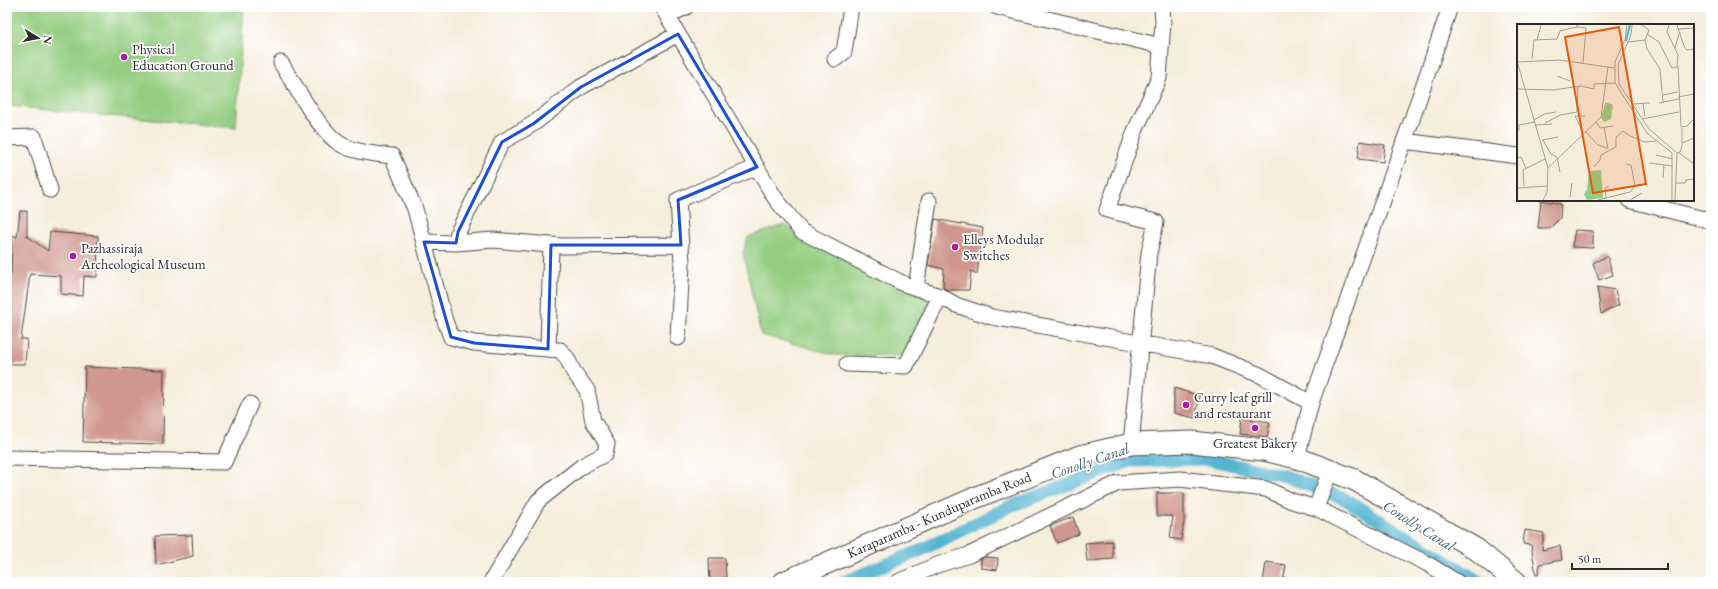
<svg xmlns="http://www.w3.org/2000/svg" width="1718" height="589" font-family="'EB Garamond',serif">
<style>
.green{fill:#94cd81;stroke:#607c56}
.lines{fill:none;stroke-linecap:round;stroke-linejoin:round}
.canal{stroke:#53b4d2;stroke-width:13}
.building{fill:#cf978e}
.minor-casing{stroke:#494846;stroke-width:17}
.secondary-casing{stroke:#494846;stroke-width:23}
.minor{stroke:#fff;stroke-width:15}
.secondary{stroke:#fff;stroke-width:21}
.marked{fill:none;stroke:#1d4ed8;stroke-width:3;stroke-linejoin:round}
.poi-dot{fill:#b5179e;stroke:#fff;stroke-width:1.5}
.labels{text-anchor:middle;stroke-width:3.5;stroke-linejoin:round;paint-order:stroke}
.poi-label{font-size:14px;fill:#2b2b2b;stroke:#fff;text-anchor:start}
.street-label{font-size:14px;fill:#2b2b2b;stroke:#fff}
.water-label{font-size:15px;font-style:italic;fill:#3b626e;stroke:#fff}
.inset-river{fill:none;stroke:#53b4d2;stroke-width:2}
.inset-road{fill:none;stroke:#a5a095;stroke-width:1}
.view{fill:#e8590c;fill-opacity:0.15;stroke:#e8590c;stroke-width:2}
.inset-edge{fill:none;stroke:#2b2b2b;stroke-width:2}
</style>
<rect width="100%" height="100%" fill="#fff"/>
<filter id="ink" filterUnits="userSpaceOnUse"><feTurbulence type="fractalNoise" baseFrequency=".025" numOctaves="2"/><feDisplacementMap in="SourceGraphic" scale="8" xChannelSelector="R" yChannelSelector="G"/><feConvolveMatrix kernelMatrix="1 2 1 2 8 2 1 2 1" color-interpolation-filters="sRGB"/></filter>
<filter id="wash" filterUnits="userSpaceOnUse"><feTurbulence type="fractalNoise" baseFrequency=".012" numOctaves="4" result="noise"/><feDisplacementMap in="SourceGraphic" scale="16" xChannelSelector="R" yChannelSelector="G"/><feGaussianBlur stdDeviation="0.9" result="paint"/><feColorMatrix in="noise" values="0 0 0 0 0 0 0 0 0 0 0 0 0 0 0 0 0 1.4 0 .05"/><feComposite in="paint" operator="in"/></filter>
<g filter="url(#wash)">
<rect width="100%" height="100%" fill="#f6eedc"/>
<!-- green -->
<path class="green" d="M7 7H244L236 128 7 106Z
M784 225 932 299 902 356 835 355 761 335 743 253 748 237Z"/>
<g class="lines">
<!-- canal -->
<path class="canal" d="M844 582 917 552 1011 506 1130 461 1207 459 1285 476 1345 499 1480 582"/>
</g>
<g id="blocks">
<!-- building -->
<path class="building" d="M1360 141 1385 145 1383 162 1358 159Z
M1541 200 1561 204 1560 218 1550 228H1538Z
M20 211H27V236L48 251 50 232 98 236 97 277 84 276 83 296 61 294V276L30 274 21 339H27L25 364H7V274L11 275 12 235 17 237Z
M935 219 983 228 977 274 971 271 969 290H947L943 287 944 269 928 265Z
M1575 230 1593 231V248L1572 247Z
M1607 256 1613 275 1599 280 1593 263Z
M1597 287 1615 290 1619 305 1601 314Z
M85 367 164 370 163 444 83 442Z
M1174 388 1200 396 1195 418 1174 413Z
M1242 418 1270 422 1267 437 1240 434Z
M1157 493H1184V522L1181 540 1170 538 1173 516H1157Z
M1073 517 1079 534 1057 543 1050 526Z
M1525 530 1544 533 1542 550 1560 546 1562 560 1540 564 1538 574H1536L1531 545 1523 544Z
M192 535 193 556 156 565 155 536Z
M1112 541 1113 559 1087 561 1085 543Z
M985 557 998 558 997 570 981 568V559Z
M709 558H725L726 578 710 582Z
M1266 562 1286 565 1283 582H1263Z"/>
</g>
</g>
<g filter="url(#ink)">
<use href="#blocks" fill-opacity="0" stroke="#494846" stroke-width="1"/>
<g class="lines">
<defs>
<path id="minor" d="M662 7 775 198 801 231 904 284 940 296 956 305 992 317 1212 356 1260 375 1311 403
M997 7 1161 46
M667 16 686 7
M835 59 844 52 851 7
M281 63C295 85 316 125 336 141 349 152 375 154 392 156L415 209 445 321 451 337 474 343 560 350 567 358 573 371 587 390 593 421 607 444 605 454 582 466 538 501 491 582
M7 138 34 137 50 190
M1404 141 1518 156
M1629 200 1711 221
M424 242 456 243 493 240 562 246 681 245
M456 243 458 232 502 142 533 124 581 87 678 34
M916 288 929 201
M678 338 682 263 678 200 757 167
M548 349 551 245
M847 364 906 366 940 296
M1131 444 1149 253 1156 222 1107 210 1135 131 1159 78 1163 22 1162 7
M7 458 224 462 250 404
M1297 458 1311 403 1412 119 1450 7
M1316 508 1330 471
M898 582 937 565 969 555 1118 483 1180 479 1266 489 1292 501 1316 508 1428 564 1457 582"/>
<g id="secondary">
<path id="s1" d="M784 582 977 497 1080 456 1131 444 1192 442 1264 450 1297 458 1355 480 1476 549 1516 582"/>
</g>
</defs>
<!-- minor casing -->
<use href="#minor" class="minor-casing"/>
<!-- secondary casing -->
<use href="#secondary" class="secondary-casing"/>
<!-- minor -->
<use href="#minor" class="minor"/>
<!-- secondary -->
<use href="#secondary" class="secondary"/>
</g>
</g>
<!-- marked area -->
<path class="marked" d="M678 34 757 167 678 200 681 245H551L548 349 474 343 451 337 424 242 456 243 458 232 502 142 533 124 581 87Z"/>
<!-- markers -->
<g class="poi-dot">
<circle cx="124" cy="57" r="4"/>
<circle cx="955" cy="247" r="4"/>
<circle cx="73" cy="256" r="4"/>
<circle cx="1186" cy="405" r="4"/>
<circle cx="1255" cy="428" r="4"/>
</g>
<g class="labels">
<!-- poi labels -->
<g class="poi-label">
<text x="132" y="54">Physical<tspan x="132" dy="16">Education Ground</tspan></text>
<text x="963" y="244">Elleys Modular<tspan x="963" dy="16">Switches</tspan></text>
<text x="81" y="253">Pazhassiraja<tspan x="81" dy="16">Archeological Museum</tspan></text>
<text x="1194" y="402">Curry leaf grill<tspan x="1194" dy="16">and restaurant</tspan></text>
<text x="1255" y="448" text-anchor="middle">Greatest Bakery</text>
</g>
<!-- street labels -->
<g class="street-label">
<text dy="5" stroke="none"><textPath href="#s1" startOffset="169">Karaparamba - Kunduparamba Road</textPath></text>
</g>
<!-- water labels -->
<g class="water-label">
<text transform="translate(1090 461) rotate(-19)" y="5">Conolly Canal</text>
<text transform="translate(1419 526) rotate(32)" y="5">Conolly Canal</text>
</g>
</g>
<!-- overview -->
<g transform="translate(1517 24)">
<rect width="177" height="177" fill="#f6eedc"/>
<path d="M88 80 94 81 95 88 94 95 87 98 84 94ZM84 146 86 174 70 176 67 170 70 166 72 147Z" fill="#94cd81"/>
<path class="inset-river" d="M109 17 113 1"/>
<path class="inset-road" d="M60 1V3L69 4 66 39M110 1 108 16 98 38V59L130 109 155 129V176M115 1 114 11 101 41 102 60 132 105 160 129 163 128 165 122V104M160 1 167 22 170 26 177 25M161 5 177 4M130 10 142 18 155 44 160 43 161 31 150 8 152 1M20 16 24 1M128 16 130 25 143 45 146 78M111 18 128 16 132 6 125 1M158 24 162 10M15 35 17 16 40 15 43 7 60 3M0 37 31 144 30 168 26 176M0 38 43 36 97 44M161 42 164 103 170 102 177 95M40 52 53 57M0 65 36 66 64 62 77 65V60L98 59M146 71 161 68M161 73 177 70M88 79 95 81V86M142 79 162 75M115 80 133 79M126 80 128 92M125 95 162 88M17 96 27 90 39 88M79 98 83 104 96 102M28 99 43 91 60 88 61 63M19 101 35 100M87 103 91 125M0 106H2V101L18 98M68 107 81 121 90 124M66 108 58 92H68M25 116 41 113M26 116 34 130 40 133 43 148M165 119 177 114M162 129 177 140M139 131 156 135M0 134 4 133 9 144M132 139 156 142M77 143 83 136 84 131 99 123V113L106 107 113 112 128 118 139 117M31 144 84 93 91 43M146 154 147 141M159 159H168L169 156 177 155M7 162 6 146 28 135M0 164 31 162M53 173 55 159M89 174 88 164 92 162M81 176 113 168 118 162 114 141 109 140M113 176 125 169M158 176 160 129"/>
<path class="view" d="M102 3 129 160 76 169 48 13Z"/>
<rect width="177" height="177" class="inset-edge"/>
</g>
<!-- margin -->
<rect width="1718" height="589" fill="none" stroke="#fff" stroke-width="24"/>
<!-- north arrow -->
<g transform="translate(38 38) rotate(100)" stroke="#ffffff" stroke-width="3" paint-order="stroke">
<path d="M0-3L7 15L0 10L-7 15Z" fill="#2b2b2b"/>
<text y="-6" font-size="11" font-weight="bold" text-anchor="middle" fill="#2b2b2b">N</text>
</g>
<!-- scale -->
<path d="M1572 563v6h96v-6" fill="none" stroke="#2b2b2b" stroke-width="2"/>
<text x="1578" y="563" font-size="12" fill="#2b2b2b" stroke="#ffffff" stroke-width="3" paint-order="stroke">50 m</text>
</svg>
